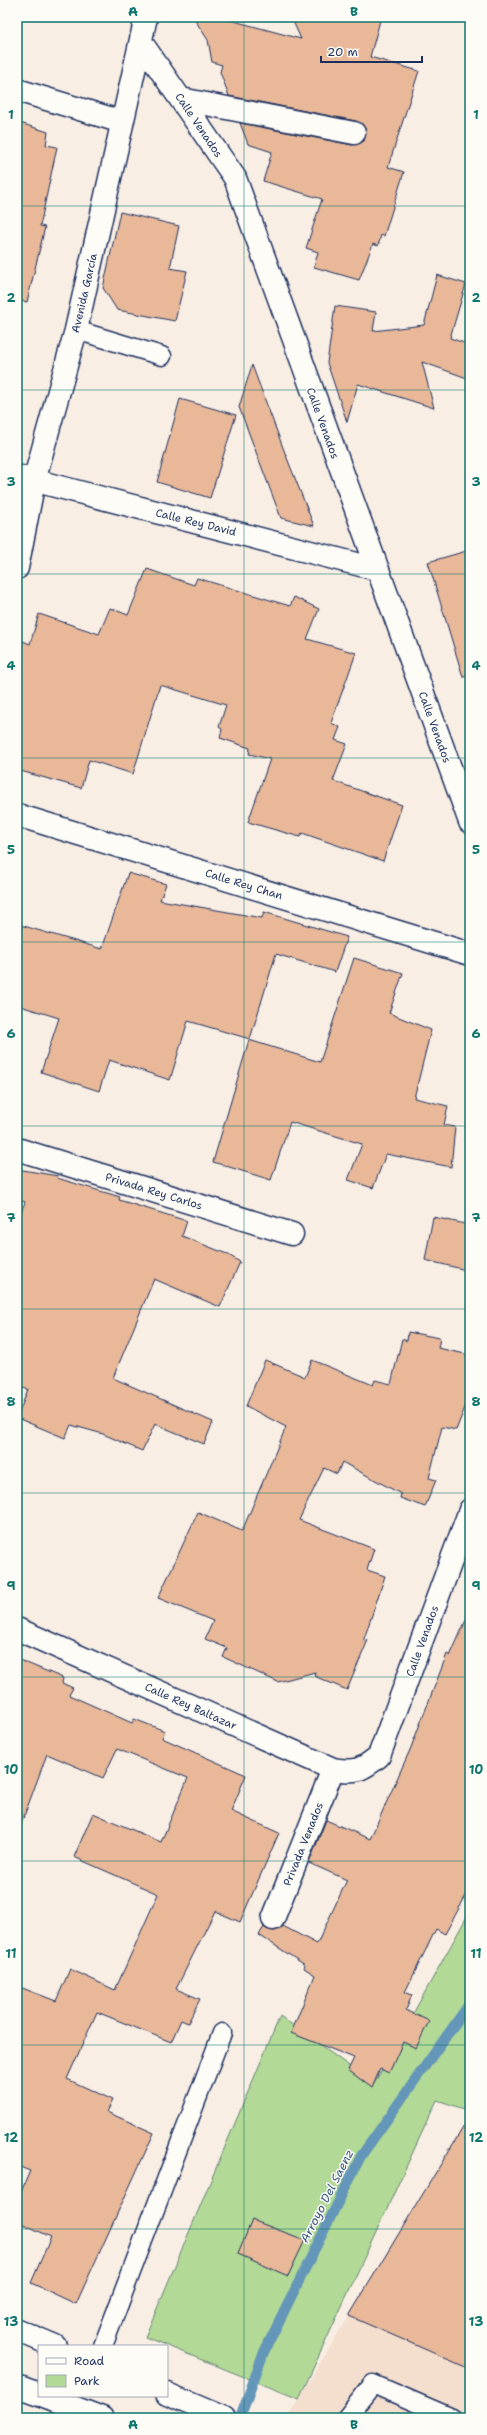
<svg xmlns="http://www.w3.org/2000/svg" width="487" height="2435" font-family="'Shantell Sans',sans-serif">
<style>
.built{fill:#f4dece}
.green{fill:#b2d995;stroke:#66847a}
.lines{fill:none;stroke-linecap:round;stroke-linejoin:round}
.stream{stroke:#6396b9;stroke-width:10}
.building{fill:#e8b899;stroke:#1b2f5e}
.lane-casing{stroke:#1b2f5e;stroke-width:21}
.street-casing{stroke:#1b2f5e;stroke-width:25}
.secondary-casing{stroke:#1b2f5e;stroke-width:25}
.primary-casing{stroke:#1b2f5e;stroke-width:25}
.lane{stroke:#fdfcf7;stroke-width:18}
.street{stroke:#fdfcf7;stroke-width:22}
.secondary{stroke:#fdfcf7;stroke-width:22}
.primary{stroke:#fdfcf7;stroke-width:22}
.grid{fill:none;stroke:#0f766e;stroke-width:1;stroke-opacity:0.55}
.labels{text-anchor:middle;stroke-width:3;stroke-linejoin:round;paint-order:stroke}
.street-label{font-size:11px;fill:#1b2f5e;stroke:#fdfcf7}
.water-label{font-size:12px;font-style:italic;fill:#395a84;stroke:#fdfcf7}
.neatline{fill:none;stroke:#0f766e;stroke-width:1.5}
.grid-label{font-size:13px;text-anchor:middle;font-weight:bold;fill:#0f766e}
</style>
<rect width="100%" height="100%" fill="#f9eee4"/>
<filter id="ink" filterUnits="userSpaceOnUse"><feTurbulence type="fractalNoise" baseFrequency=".025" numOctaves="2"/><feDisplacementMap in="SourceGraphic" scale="8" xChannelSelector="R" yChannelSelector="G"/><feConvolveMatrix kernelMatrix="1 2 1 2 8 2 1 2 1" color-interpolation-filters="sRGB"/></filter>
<g filter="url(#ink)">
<!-- built -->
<path class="built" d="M470 2116V2418H287L349 2316Z"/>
<!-- green -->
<path class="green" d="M470 1911V2111L437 2100 299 2399 145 2337 280 2016 374 2084Z"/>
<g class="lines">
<!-- stream -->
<path class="stream" d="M240 2418 264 2352 361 2156 470 2003"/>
</g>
<!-- building -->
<path class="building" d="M193 17H219L301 39 291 17H381L370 57 419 71 388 167 404 172 384 236 381 235 378 246 373 244 359 280 314 267 318 252 306 248 322 199 263 181 272 152 248 144 240 123 352 145 364 141 366 129 356 121 229 96 220 72 222 65 212 62 208 40Z
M17 122 48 132 46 145 57 147 40 226 45 227 27 302 17 300Z
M120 212 179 226 170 268 187 271 175 321 117 310 103 288Z
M437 275 466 284 450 338 470 345V379L422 362 434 408 358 384 347 422 327 363 335 306 376 312 373 331 424 325Z
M252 365 285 453 314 526 281 518 239 407Z
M180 399 236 415 210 498 157 482Z
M470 550V676L463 677 428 562Z
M147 569 194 585 197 578 290 606 294 597 319 609 307 639 356 653 331 723 340 727 335 740 347 744 333 781 402 805 383 861 302 833 300 837 248 822 270 759 249 754 250 748 220 738 222 729 219 727 226 705 160 685 133 774 89 760 81 788 17 770V668L23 641 30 644 39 614 99 634 110 608 128 615Z
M128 873 166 884 160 900 262 918 264 912 347 937 335 972 276 954 250 1039 188 1021 170 1080 109 1060 99 1091 41 1072 59 1018 17 1005V924L102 949Z
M354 958 403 973 389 1013 431 1030 414 1098 448 1106 444 1125 455 1127 451 1167 386 1154 373 1188 348 1180 362 1144 290 1122 271 1180 213 1162 249 1040 320 1062Z
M17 1169 58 1176 57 1178 120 1197 119 1200 187 1221 182 1236 227 1254 240 1262 220 1307 154 1279 113 1378 213 1422 204 1444 155 1424 142 1451 103 1434 71 1425 65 1438 17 1418 28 1389 17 1387V1222L25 1202 17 1199Z
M433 1217 470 1225V1271L425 1260Z
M408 1332 440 1338 438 1348 470 1355V1395L456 1430 442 1427 429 1478 436 1480 425 1507 400 1498 401 1494 342 1462 337 1474 324 1468 299 1520 374 1549 367 1570 385 1576 363 1642 368 1640 347 1690 314 1676 315 1672 278 1682 223 1657 227 1648 205 1639 213 1621 158 1598 198 1512 242 1531 286 1427 246 1406 265 1360 305 1377 312 1360 373 1385 375 1380 391 1384 402 1339 407 1341Z
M470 1611V1888L445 1934 436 1929 405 1992 412 1995 406 2010 429 2021 416 2048 403 2042 389 2073 380 2069 372 2088 348 2070 354 2058 291 2033 315 1975 304 1968 305 1965 259 1935 264 1927 274 1931 283 1926 317 1944 347 1880 309 1863 326 1820 370 1839 410 1750 447 1654 450 1656Z
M17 1659 63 1678 62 1683 73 1688 69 1695 132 1723 134 1719 165 1731 162 1738 246 1775 231 1811 279 1833 240 1922 215 1911 176 1989 200 1999 188 2023 181 2020 171 2042 97 2012 67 2079 113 2100 107 2112 154 2133 76 2304 31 2283 51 2237 17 2221V2201L30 2171 17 2166V1986L56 2001 70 1969 115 1990 158 1894 74 1857 93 1813 161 1842 188 1778 117 1749 103 1778 47 1754 20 1827 17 1826Z
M470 2116V2369L349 2316Z
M252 2220 305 2240 288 2276 238 2254Z"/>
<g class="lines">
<defs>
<path id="lane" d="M76 330 162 356
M103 2346 222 2033
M346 2418 373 2384 452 2418"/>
<path id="street" d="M141 42 235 178 470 822
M17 90 122 122
M181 99 354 133
M17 476 376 569
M17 815 470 954
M17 1149 292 1234
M17 1629 333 1769C356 1773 362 1770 379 1756L470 1510
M273 1919 333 1769"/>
<path id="secondary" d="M17 568 34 481 76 330 146 17"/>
<path id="primary" d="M17 2330 55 2346
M17 2386 39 2394
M167 2394 224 2418
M44 2396 102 2418"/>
</defs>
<!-- lane casing -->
<use href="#lane" class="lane-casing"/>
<!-- street casing -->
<use href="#street" class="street-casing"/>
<!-- secondary casing -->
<use href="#secondary" class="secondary-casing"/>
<!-- primary casing -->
<use href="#primary" class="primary-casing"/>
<!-- lane -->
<use href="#lane" class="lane"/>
<!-- street -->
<use href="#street" class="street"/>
<!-- secondary -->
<use href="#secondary" class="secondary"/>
<!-- primary -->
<use href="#primary" class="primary"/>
</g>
</g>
<!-- grid -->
<path class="grid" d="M244 17V2418M17 206H470M17 390H470M17 574H470M17 758H470M17 942H470M17 1126H470M17 1309H470M17 1493H470M17 1677H470M17 1861H470M17 2045H470M17 2229H470"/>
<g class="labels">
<!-- street labels -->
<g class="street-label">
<text transform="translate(199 125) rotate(56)" y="4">Calle Venados</text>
<text transform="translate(84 293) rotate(-77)" y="4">Avenida García</text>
<text transform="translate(323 423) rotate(70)" y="4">Calle Venados</text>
<text transform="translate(196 522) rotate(14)" y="4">Calle Rey David</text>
<text transform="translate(435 727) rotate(70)" y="4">Calle Venados</text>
<text transform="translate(244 884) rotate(17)" y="4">Calle Rey Chan</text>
<text transform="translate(154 1191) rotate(17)" y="4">Privada Rey Carlos</text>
<text transform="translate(422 1641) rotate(-70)" y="4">Calle Venados</text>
<text transform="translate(191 1706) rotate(24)" y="4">Calle Rey Baltazar</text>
<text transform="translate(303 1844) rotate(-68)" y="4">Privada Venados</text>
</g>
<!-- water labels -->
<g class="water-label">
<text transform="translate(327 2196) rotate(-63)" y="4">Arroyo Del Saenz</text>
</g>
</g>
<!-- margin -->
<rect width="487" height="2435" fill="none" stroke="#fdfcf7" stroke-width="44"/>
<!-- legend -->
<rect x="38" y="2345" width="130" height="52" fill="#fdfcf7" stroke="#a3aaba"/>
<rect x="46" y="2358" width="20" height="6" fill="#fdfcf7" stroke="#a3aaba"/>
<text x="74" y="2365" font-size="12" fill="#1b2f5e">Road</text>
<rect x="46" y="2375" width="20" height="12" fill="#b2d995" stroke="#a3aaba"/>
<text x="74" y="2385" font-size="12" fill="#1b2f5e">Park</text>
<!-- scale -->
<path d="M321 56v6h101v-6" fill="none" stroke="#1b2f5e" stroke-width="2"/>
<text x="327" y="56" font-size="12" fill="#1b2f5e" stroke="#fdfcf7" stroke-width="3" paint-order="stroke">20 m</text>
<rect x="22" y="22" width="443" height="2391" class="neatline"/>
<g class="grid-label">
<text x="133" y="16">A</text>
<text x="354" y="16">B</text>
<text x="11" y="119">1</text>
<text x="476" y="119">1</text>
<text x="11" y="302">2</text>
<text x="476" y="302">2</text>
<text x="11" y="486">3</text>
<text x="476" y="486">3</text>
<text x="11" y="670">4</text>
<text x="476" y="670">4</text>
<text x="11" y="854">5</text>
<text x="476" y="854">5</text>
<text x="11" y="1038">6</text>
<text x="476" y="1038">6</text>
<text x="11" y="1222">7</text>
<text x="476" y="1222">7</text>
<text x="11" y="1406">8</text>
<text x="476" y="1406">8</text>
<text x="11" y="1590">9</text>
<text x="476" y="1590">9</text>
<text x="11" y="1774">10</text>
<text x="476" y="1774">10</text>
<text x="11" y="1958">11</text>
<text x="476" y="1958">11</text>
<text x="11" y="2142">12</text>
<text x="476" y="2142">12</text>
<text x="11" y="2326">13</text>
<text x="476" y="2326">13</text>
<text x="133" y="2429">A</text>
<text x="354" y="2429">B</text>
</g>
</svg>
